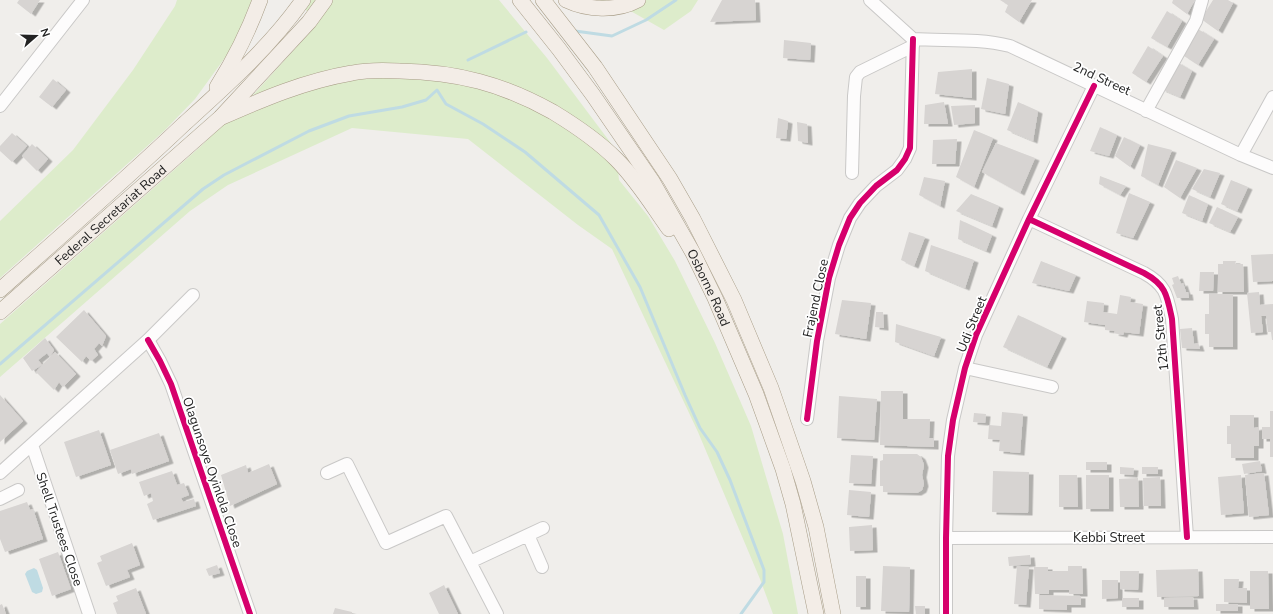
<svg xmlns="http://www.w3.org/2000/svg" width="1273" height="614" font-family="'Nunito Sans',sans-serif">
<style>
.grass{fill:#ddeccb}
.water{fill:#bfdbe3}
.lines{fill:none;stroke-linecap:round;stroke-linejoin:round}
.stream{stroke:#bfdbe3;stroke-width:3}
.building{fill:#d7d4d2;fill-rule:evenodd;filter:url(#shadow)}
.minor-casing{stroke:#c9c8c7;stroke-width:14}
.major-casing{stroke:#a79c86;stroke-width:16}
.minor{stroke:#fdfcfc;stroke-width:12}
.major{stroke:#f3ede7;stroke-width:15}
.cycleway-casing{stroke:#fff;stroke-width:8}
.cycleway{stroke:#d6006c;stroke-width:6}
.labels{text-anchor:middle;stroke-width:3.5;stroke-linejoin:round;paint-order:stroke}
.street-label{font-size:13px;fill:#222;stroke:#fff}
</style>
<defs>
<filter id="shadow"><feDropShadow dx="4.5" dy="2.5" stdDeviation="0" flood-color="#0004"/></filter>
</defs>
<rect width="100%" height="100%" fill="#f0eeeb"/>
<!-- grass -->
<path class="grass" d="M177 0H252L232 48 195 99 164 131 0 278V221L73 150 133 70 175 6Z
M295 0H499L547 58 616 150 619 180 648 216 675 261 715 343 751 426 783 534 798 614H773L760 579 698 432 612 249 578 225 468 139 352 128 228 185 190 211 0 377V324L200 147 255 93 319 22Z
M578 0H698L691 11 664 30 613 1Z"/>
<!-- water -->
<path class="water" d="M34 568 37 570 43 588 42 592 36 594 32 592 25 574 27 571Z"/>
<g class="lines">
<!-- stream -->
<path class="stream" d="M575 31 612 36 646 20 676 0
M468 60 526 32
M0 364 203 189 224 175 309 131 349 116 402 107 426 100 437 90 446 104 483 124 525 152 599 215 640 287 685 395 700 428 717 452 730 480 764 570V582L741 614"/>
</g>
<!-- building -->
<path class="building" d="M19 0H40L31 14 17 3Z
M722 0H755L756 20 710 22Z
M1000 0H1032L1019 22 1005 12 1008 5Z
M1173 0H1195L1187 14 1172 3Z
M1213 0H1228L1233 3 1218 31 1201 19Z
M1167 11 1182 21 1167 47 1151 38Z
M1198 29 1214 39 1198 65 1184 56Z
M784 40 811 43 810 60 783 58Z
M1148 46 1163 56 1146 82 1132 73Z
M1177 62 1192 71 1180 97 1161 89Z
M972 69V98L935 94 938 72Z
M987 78 1009 84 1005 114 981 109Z
M53 79 66 90 52 107 39 97Z
M944 102 948 124H924L925 105Z
M1018 102 1038 111 1033 141 1007 130Z
M975 105V123L954 125 951 106Z
M778 118 788 121 786 139 776 138Z
M797 122 807 124 808 143 798 141Z
M1100 127 1117 135 1109 156 1090 151Z
M974 130 993 138 974 187 956 177Z
M12 133 27 146 12 162 0 151V146Z
M1124 137 1140 145 1130 167 1115 156Z
M957 139 955 164H932L933 140Z
M996 143 1035 158 1020 193 982 172Z
M32 144 48 159 37 171 22 156Z
M1148 144 1172 150 1158 185 1141 176Z
M1176 160 1197 168 1180 198 1164 187Z
M1204 169 1220 173 1210 197 1192 189Z
M1100 176 1126 186 1120 195 1099 184Z
M924 177 945 181 940 206 919 195Z
M1231 180 1248 187 1237 211 1221 204Z
M1129 193 1150 202 1133 238 1116 233Z
M971 194 999 206 992 226 956 211Z
M1189 195 1208 204 1202 221 1182 213Z
M1217 207 1238 217 1230 232 1209 223Z
M960 220 992 235 986 251 958 239Z
M909 232 925 237 914 266 901 260Z
M931 245 974 260 965 288 925 271Z
M1273 254V281L1253 282 1251 255Z
M1041 261 1076 275 1069 291 1032 283Z
M1223 261H1236L1235 264H1243L1244 292H1218V264H1223Z
M1200 272H1214L1213 291H1199Z
M1178 276 1181 284 1183 283 1186 292H1188L1189 298H1177L1172 285 1174 284 1172 278Z
M1259 292 1260 305 1273 304V340H1272L1271 332H1268L1266 316H1261L1263 332 1251 333 1247 293Z
M1209 294H1233V347H1209V334H1205V314H1209Z
M1120 295 1131 297 1130 302 1143 304 1139 334 1124 332 1123 335 1114 333 1115 331 1105 330V325L1084 322 1087 301 1104 303 1103 312 1117 314Z
M842 300 871 303 866 339 835 334Z
M84 310 106 336 102 346 99 343 94 349 98 355 91 361 86 356 82 362 56 337Z
M876 312H883L884 328 875 327Z
M1018 315 1062 336 1047 367 1003 347Z
M896 324 941 337 934 356 895 342Z
M1192 328 1194 344 1198 343 1200 349 1182 348 1180 329Z
M45 338 54 350 50 357 55 352 76 374 63 387 59 382 54 390 36 372 42 365 32 371 23 358ZM47 353 50 357 42 365 38 360Z
M881 391H903V419H930L929 438H934V447L880 445Z
M0 395 23 421 0 442Z
M839 396 877 399 874 440 837 438Z
M1270 411H1273V457H1270V439H1262V427H1270Z
M1002 412 1023 414 1020 453 999 451 1000 440 988 439 989 425 1001 426Z
M974 413 986 414 985 423 973 422Z
M1230 415H1254V428L1259 427V446H1254V458H1231V444H1227V426H1230Z
M99 430 111 465 76 477 64 442Z
M159 433 169 461 132 474 131 469 118 474 110 450Z
M883 454H917L921 457 924 465 922 475 924 484 922 490 917 493 883 492V486H880V461L883 460Z
M851 455 873 456 871 484 849 483Z
M1260 461 1262 471 1244 474 1242 464Z
M1086 462H1107V470H1086Z
M269 464 277 484 230 506 221 475 246 465 248 473Z
M1120 467 1134 468 1133 475 1120 474Z
M1142 467H1158V474H1142Z
M172 471 177 485 184 483 189 495 181 498 183 502 194 499 196 506 153 520 147 504 153 501 151 493 144 496 139 482Z
M993 471 1029 472 1028 513 992 512Z
M1264 473 1269 515 1249 517 1245 475Z
M1059 475H1077L1078 507H1059Z
M1086 475H1109V509H1086Z
M1241 475 1244 513 1221 515 1218 477Z
M1160 477 1161 506H1144L1143 478Z
M1138 478 1139 507H1120L1119 479Z
M849 490 871 492 869 517 847 515Z
M27 502 30 510 33 509 43 539 5 552 0 539V511Z
M872 525 873 550 850 551 849 527Z
M132 543 140 565 127 570 130 577 106 586 97 563 102 561 100 556Z
M58 552 71 589 52 596 39 559Z
M1030 555 1031 564 1009 566 1008 557Z
M217 565 220 573 209 576 206 569Z
M883 566 910 567 909 612 881 611Z
M1017 566 1029 567 1026 605 1014 604Z
M1068 566H1082L1083 594H1069V590H1049V594H1035L1034 567H1048V571H1068Z
M1198 569 1199 596 1157 597 1156 570Z
M1120 571H1139L1138 590 1120 589Z
M1250 571H1268L1269 609H1250Z
M856 576H866V607H856Z
M1224 579H1239L1238 588H1247V603L1224 602Z
M1102 580H1118V598L1102 599Z
M444 585 458 614H439L429 593Z
M136 588 146 614H117L113 603 118 601 116 596Z
M1039 595 1081 596V605H1067V610L1039 609Z
M1193 597 1194 607H1164V598Z
M1122 598H1139V607H1122Z
M2 604 6 614H0V605Z
M1216 604H1238V611H1216Z
M915 606H925V614H916Z
M335 608 352 612V614H333Z"/>
<g class="lines">
<defs>
<path id="minor" d="M870 0 913 39
M913 39C946 41 978 38 1010 46L1241 155 1273 168
M0 106 83 0
M1146 111 1196 21 1202 0
M1241 155 1273 97
M852 173 854 96 856 77 860 72 913 46
M1029 219 1144 273C1166 285 1167 295 1172 319L1187 537
M148 340 160 361 171 384 250 614
M965 368 1052 387
M807 419 817 341 829 278 839 245 850 218 860 203 876 186 897 170 905 159 910 148 913 39
M32 445 89 614
M0 473 148 340 193 295
M327 473 347 464 386 543 446 516 497 614
M0 499 18 490
M528 535 542 567
M946 538 1273 537
M470 562 543 528
M946 614V538L948 456 953 420 965 368 976 335 1029 219 1094 86"/>
<g id="major">
<path id="s1" d="M520 0 559 49 593 95 652 181 693 253 715 298 756 394 783 469 793 504 816 614"/>
<path d="M543 0 595 67 670 179 693 219 734 300 771 388 803 481 816 527 833 614"/>
<path d="M566 0C587 10 616 12 638 0"/>
<path d="M217 87C234 60 249 30 260 0"/>
<path d="M220 118C263 99 305 81 352 73 367 70 384 70 400 71 457 72 503 84 553 112 576 126 597 140 616 159 637 180 652 205 669 229"/>
<path d="M0 290C62 235 124 181 184 124 226 86 270 47 303 0"/>
<path id="s2" d="M0 312 220 118 309 22 325 0"/>
</g>
</defs>
<!-- minor casing -->
<use href="#minor" class="minor-casing"/>
<!-- major casing -->
<use href="#major" class="major-casing"/>
<!-- minor -->
<use href="#minor" class="minor"/>
<!-- major -->
<use href="#major" class="major"/>
<defs>
<path id="cycleway" d="M1029 219 1144 273C1166 285 1167 295 1172 319L1187 537
M148 340 160 361 171 384 250 614
M807 419 817 341 829 278 839 245 850 218 860 203 876 186 897 170 905 159 910 148 913 39
M946 614V538L948 456 953 420 965 368 976 335 1029 219 1094 86"/>
</defs>
<!-- cycleway casing -->
<use href="#cycleway" class="cycleway-casing"/>
<!-- cycleway -->
<use href="#cycleway" class="cycleway"/>
</g>
<g class="labels">
<!-- street labels -->
<g class="street-label">
<text transform="translate(1102 78) rotate(25)" y="5">2nd Street</text>
<text dy="5" stroke="none"><textPath href="#s2" startOffset="147">Federal Secretariat Road</textPath></text>
<text dy="5" stroke="none"><textPath href="#s1" startOffset="345">Osborne Road</textPath></text>
<text transform="translate(815 298) rotate(-78)" y="5">Frajend Close</text>
<text transform="translate(971 324) rotate(-68)" y="5">Udi Street</text>
<text transform="translate(1160 338) rotate(-96)" y="5">12th Street</text>
<text transform="translate(213 472) rotate(71)" y="5">Olagunsoye Oyinlola Close</text>
<text transform="translate(60 529) rotate(71)" y="5">Shell Trustees Close</text>
<text x="1109" y="542">Kebbi Street</text>
</g>
</g>
<!-- north arrow -->
<g transform="translate(36 36) rotate(70)" stroke="#ffffff" stroke-width="3" paint-order="stroke">
<path d="M0-3L7 15L0 10L-7 15Z" fill="#222222"/>
<text y="-6" font-size="11" font-weight="bold" text-anchor="middle" fill="#222222">N</text>
</g>
</svg>
